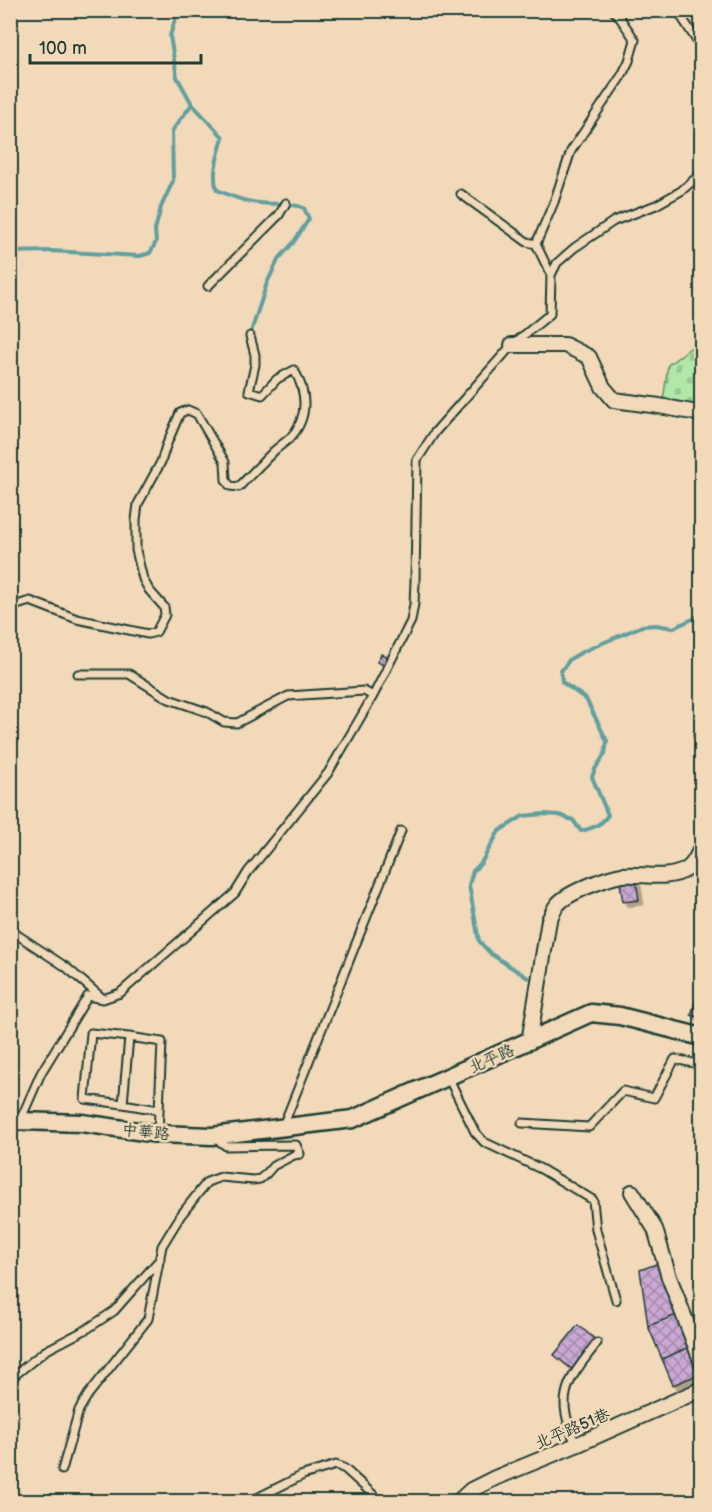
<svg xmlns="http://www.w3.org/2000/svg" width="712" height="1512" font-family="'Balsamiq Sans','LXGW WenKai TC',sans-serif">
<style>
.cemetery{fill:url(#cemetery-stones);stroke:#68926e;stroke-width:1.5}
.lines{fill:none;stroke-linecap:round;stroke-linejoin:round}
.stream{stroke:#629f9f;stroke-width:4}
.building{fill:url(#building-cross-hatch);stroke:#1f3d34;stroke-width:1.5;filter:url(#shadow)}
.service-casing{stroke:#1f3d34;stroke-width:11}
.minor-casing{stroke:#1f3d34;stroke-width:18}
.tertiary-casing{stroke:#1f3d34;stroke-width:21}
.service{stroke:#f1d9b9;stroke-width:7}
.minor{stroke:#f1d9b9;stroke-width:14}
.tertiary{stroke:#f1d9b9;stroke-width:16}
.labels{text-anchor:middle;stroke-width:5;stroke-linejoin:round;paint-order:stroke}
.street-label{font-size:16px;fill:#1f3d34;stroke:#f1d9b9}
</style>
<defs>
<pattern id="cemetery-stones" width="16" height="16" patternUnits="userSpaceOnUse" patternTransform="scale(1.5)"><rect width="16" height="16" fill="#b1e7a9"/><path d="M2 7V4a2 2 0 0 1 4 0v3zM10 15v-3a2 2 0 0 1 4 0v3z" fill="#98c792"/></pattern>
<pattern id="building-cross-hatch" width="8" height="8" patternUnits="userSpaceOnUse" patternTransform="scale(1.5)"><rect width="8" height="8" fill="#caa8d3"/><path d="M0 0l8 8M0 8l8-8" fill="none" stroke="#a38aac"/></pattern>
<filter id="shadow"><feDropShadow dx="4.5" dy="4.5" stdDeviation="0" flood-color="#0004"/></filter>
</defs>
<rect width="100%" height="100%" fill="#f1d9b9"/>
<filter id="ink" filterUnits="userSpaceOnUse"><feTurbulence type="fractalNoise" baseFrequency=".0167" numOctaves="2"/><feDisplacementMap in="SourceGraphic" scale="12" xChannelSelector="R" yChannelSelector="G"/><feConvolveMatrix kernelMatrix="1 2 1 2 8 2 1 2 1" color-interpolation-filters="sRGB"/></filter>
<g filter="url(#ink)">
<!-- cemetery -->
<path class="cemetery" d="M701 340V422L662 409 668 365Z"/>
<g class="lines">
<!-- stream -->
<path class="stream" d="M178 10 170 36 177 77 192 104 223 137C219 154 211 172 217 190 231 196 245 202 260 203 275 205 289 202 304 208L309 219 293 243 278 260 267 283 250 335
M10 252 51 251 140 256 150 253 156 242 155 230 161 207 173 181 172 131 192 104
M528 978 491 954 479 941 469 885 473 871 481 863 499 831 523 816 544 814 559 815 573 820 581 831C593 828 601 825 608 815L592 777 595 769 605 754 607 741 586 699 562 682 561 671 570 659 582 652 642 626 656 625 673 628 695 618 702 612"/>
</g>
<!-- building -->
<path class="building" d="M381 654 390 658 386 666 377 662Z
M636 881 639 900 623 902 620 883Z
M698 940 702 941V954L694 952Z
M702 982V1018L691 1015Z
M659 1263 679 1314 648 1326 640 1270Z
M679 1314 692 1346 662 1359 648 1326Z
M578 1325 596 1340 573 1370 554 1355Z
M692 1346 702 1369V1373L673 1385 662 1359Z"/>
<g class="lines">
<defs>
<path id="service" d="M680 10 681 16 702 49
M10 14 13 10
M461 194 527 242 536 244
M551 275 536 244 554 202 571 151 622 75 629 61 635 40 618 15 612 10
M208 286 279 215 286 203
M10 612 14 606 30 601 77 619 148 634 156 632 165 615 164 607 149 590 143 579 136 550V520L138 504 161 462 166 446 180 413 188 410 197 414 225 462 226 480 230 486 239 487C251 474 263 462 275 450 280 446 285 442 290 438 309 418 307 392 294 370L277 379 262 395 249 391 255 365V355L250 336
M78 674H129L169 699 207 712 224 722 237 723 288 696 364 691 373 696
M702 726 698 735 702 740
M10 929 19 936 66 967 101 997
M448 1077 475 1132 484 1142 541 1169 593 1200 596 1230 616 1300
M123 1104 85 1099 91 1033 129 1037
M20 1121 41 1073 88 996 103 999 120 993 235 893 248 872 328 773 373 696 411 621 414 604 415 582 417 460 435 432 512 345 550 314 551 275 557 263 574 248 614 221 656 205 681 191 702 173
M522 1123 589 1127 623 1091 654 1098 675 1059 702 1065
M283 1126 401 831
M158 1134 162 1042 129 1037 123 1104 159 1110
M10 1379 45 1351 87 1329 114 1311 160 1259
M576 1445C572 1435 568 1424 566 1414 560 1384 581 1365 597 1343
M62 1470 79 1410 88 1395 148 1319 162 1246 181 1215 207 1182 221 1177 253 1180 260 1179 267 1173 273 1166 294 1155 300 1154 296 1145 226 1146 215 1138
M249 1502 303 1475 336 1465 345 1469 379 1500 385 1502"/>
<path id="minor" d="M512 345H565L589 357 603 387 614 400 659 406 692 412 702 415
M529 1042 549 920C552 915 554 908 558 904 567 893 608 877 622 875 642 873 668 881 687 869 695 864 698 854 702 846
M632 1192 655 1229 669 1277 702 1363
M458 1502 471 1490 495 1478 576 1445 702 1389"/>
<path id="tertiary" d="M10 1122 20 1121 82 1123 158 1134 212 1136 353 1119 591 1013 620 1016 702 1037"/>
</defs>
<!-- service casing -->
<use href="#service" class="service-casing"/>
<!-- minor casing -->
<use href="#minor" class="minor-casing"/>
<!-- tertiary casing -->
<use href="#tertiary" class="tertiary-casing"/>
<!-- service -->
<use href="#service" class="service"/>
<!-- minor -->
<use href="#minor" class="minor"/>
<!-- tertiary -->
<use href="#tertiary" class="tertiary"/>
</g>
</g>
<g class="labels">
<!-- street labels -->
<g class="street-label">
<text transform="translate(491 1058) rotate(-24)" y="6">北平路</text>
<text transform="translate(146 1131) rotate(6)" y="6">中華路</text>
<text transform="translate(572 1428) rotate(-23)" y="6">北平路51巷</text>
</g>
</g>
<!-- margin -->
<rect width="712" height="1512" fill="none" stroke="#f1d9b9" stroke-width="36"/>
<rect x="18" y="18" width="676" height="1476" fill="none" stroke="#1f3d34" stroke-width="2" filter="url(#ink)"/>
<!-- scale -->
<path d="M30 54v9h171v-9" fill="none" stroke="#1f3d34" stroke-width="3"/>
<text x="39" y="54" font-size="18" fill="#1f3d34" stroke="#f1d9b9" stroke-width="4.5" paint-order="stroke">100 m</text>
</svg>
